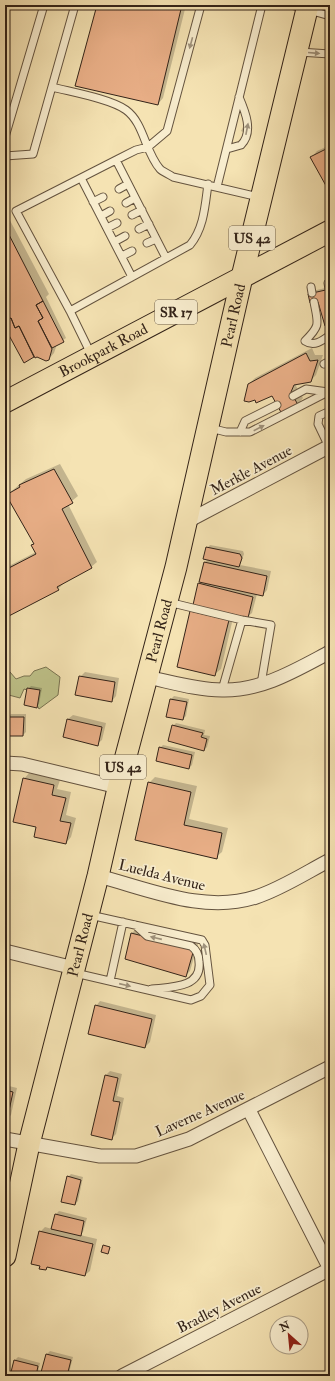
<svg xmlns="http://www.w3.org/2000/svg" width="335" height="1381" font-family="'IM FELL Double Pica',serif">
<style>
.green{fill:#bfc38a;stroke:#797351}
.shadow{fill:#0003}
.building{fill:#e8ae86;stroke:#332318}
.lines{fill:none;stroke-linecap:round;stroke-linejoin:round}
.service-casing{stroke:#64533f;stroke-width:9}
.minor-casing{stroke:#64533f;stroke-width:15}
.primary-casing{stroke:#332318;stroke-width:23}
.service{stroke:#f8edce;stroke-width:7}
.minor{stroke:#f8edce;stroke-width:13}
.primary{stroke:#f5e3b3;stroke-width:21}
.oneway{fill:#9f927c}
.labels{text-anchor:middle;stroke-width:3.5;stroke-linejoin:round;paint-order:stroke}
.shield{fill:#f8edce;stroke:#6e604f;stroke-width:1}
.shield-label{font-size:14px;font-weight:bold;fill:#332318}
.street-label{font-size:15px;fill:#332318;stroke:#f8edce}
</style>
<rect width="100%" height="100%" fill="#f5e3b3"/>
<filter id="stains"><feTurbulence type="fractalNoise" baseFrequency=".005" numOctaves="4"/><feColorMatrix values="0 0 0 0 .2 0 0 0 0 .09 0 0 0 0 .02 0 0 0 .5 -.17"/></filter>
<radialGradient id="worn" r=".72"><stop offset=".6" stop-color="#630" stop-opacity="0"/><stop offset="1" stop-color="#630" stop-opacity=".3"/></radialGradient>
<!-- green -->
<path class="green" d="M46 667 60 677 58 695 39 709 30 691 24 689 20 698 5 694V673L10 672 16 679 24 676H30L34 671Z"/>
<!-- shadow -->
<path class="shadow" d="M97 5H186L163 98 158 104Z
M243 127 245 128 243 132 241 131Z
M330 145V191L312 157 317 151Z
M5 211 49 294 46 297 66 338 57 344 54 353 48 360 35 356 24 361 5 325Z
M330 287 329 298 330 325 312 291Z
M312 348 315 355H323L316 375 310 381 297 384 296 386 303 398 298 404 282 412 272 395 249 384 255 378Z
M60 464 78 496 68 504 97 562 91 567 64 583 58 589 5 617V568L36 552 32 545 34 543 7 495 26 479Z
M210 545 243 551 244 554 240 565 271 571 267 590 263 595 257 594 252 613 247 617 234 614 221 669 215 674 191 612 198 605 199 584 202 581 205 562 208 559 207 548Z
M85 672 119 678 116 696 112 701 80 677Z
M31 686 42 688 39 704 36 707 28 689Z
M174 696 189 699 186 716 183 719 168 716 171 699Z
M11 714H26V732L23 735 8 717Z
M73 715 106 723 102 740 97 744 64 736 68 719Z
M176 723 205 730 204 735 210 736 207 747 204 750 173 726Z
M163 745 195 752 192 765 189 768 160 748Z
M29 773 60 780 57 789 71 792 66 815 76 818 71 837 66 843 37 827 24 779Z
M155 777 197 786 189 819 228 828 222 852 216 857 136 840 149 783Z
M136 929 198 944 190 971 186 975 126 959 132 933Z
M100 1001 156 1015 150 1042 145 1047 96 1006Z
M5 1055 10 1056 5 1074Z
M110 1071 122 1074 117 1096 124 1098 116 1134 111 1139 106 1075Z
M5 1085 17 1088 11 1115 7 1119H5Z
M71 1174 83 1177 78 1201 75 1204 68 1177Z
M59 1211 87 1218 83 1232 80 1235 97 1239 90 1271 85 1275 48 1266 46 1269 40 1232 45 1227 52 1229 56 1214Z
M50 1351 73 1357 69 1373 67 1376H41L47 1354Z
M18 1357 40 1363 37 1376H11L15 1360Z"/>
<!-- building -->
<path class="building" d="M97 5H182L158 105 75 86Z
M330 147V193L310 157Z
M5 227 43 301 36 305 43 318 38 321 52 349 49 360 46 361 37 357 35 358 19 326 15 328 11 318 5 321Z
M330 289V299L326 300 330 315V326H325L318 302 310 303 308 294Z
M43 301 64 342 52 348 38 321 43 318 36 305Z
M11 318 15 328 19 326 34 357 24 363 5 328V321Z
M306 353 310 361 318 360 311 382 294 385 291 392 298 405 282 414 272 396 256 403 255 400 249 402 244 401 248 384Z
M54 469 73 503 62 509 92 568 57 587 59 590 5 618V570L36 554 31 545 34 544 6 495 20 487 19 485Z
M206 547 240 554 242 558 239 567 203 559Z
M204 562 267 576 263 596 199 582Z
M198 583 253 597 248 618 193 605Z
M190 611 229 620 215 676 177 667Z
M79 676 115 682 112 702 75 695Z
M27 688 40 690 37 708 24 705Z
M170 699 187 702 183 720 166 717Z
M7 717H24L23 736H7Z
M67 719 102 727 98 746 63 737Z
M172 725 203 733 201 737 207 739 204 751 168 741Z
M159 747 192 755 189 769 156 761Z
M23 778 54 785 52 795 66 798 60 821 71 823 66 844 34 837 36 827 13 822Z
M148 782 191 792 184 825 222 833 217 859 135 840Z
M131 933 194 949 186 977 125 959Z
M95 1005 152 1019 145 1048 88 1034Z
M105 1075 118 1078 113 1101 120 1102 112 1140 91 1135Z
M5 1090 13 1092 7 1120H5Z
M67 1176 81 1180 75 1205 61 1202Z
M55 1214 84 1221 81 1236 51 1229Z
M39 1231 93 1244 85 1276 47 1267 46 1270 39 1269 40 1266 31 1264Z
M103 1245 110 1247 108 1254 101 1252Z
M46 1354 71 1360 67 1376H40Z
M14 1360 38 1366 36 1376H10Z"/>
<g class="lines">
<defs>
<path id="service" d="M291 5 330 16
M299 52 330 54
M52 87C71 92 111 99 126 110 144 123 145 152 160 169 163 172 169 174 173 177L259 197
M5 137 44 5
M227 149 241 145C254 132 245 111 239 97
M5 156 33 154 75 5
M116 160 166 258
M81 178 132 277
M217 187 262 5
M119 189 128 184
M93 202 103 197
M126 203 135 198
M132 215 142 210
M101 216 110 211
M107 228 117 223
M139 229 149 224
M114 242 125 236
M147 243 156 239
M122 256 132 251
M328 283 329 289
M311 287 312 293
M314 302C318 324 321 325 305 341 314 347 322 341 330 335
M70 311 16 211 116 160 136 150 148 147 167 131 201 5
M91 354 70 311 190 245C204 228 205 206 208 184
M324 364 330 361
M293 396 306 389 328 392
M210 428 226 432H250L330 391
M240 432 245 421 277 405
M329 447 318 424 319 416 330 411
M168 602 242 620 222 690
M242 620 271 625 261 684
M135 925 147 936 191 946C197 950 199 955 199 962 202 988 171 987 152 989
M75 973 191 1000 201 996 210 985 205 945 202 940 90 915
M110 981 123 922"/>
<path id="minor" d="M186 522 330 446
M147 677C171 682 197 690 222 690 262 691 296 670 330 652
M5 763 22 764 118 787
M98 876C149 889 204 914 256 897 281 889 307 872 330 860
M5 951 74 968
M249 1110 330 1269
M5 1139 100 1156H136L189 1139 330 1067
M122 1376 330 1269"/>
<g id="primary">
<path id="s1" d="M5 402 330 231"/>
<path id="s2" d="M5 1256 29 1144 98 876 122 771 176 567 242 277 308 5"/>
</g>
</defs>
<!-- service casing -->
<use href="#service" class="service-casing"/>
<!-- minor casing -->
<use href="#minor" class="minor-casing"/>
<!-- primary casing -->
<use href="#primary" class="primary-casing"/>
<!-- service -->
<use href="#service" class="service"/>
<!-- minor -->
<use href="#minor" class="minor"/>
<!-- primary -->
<use href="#primary" class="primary"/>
</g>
<!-- one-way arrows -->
<defs><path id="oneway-solid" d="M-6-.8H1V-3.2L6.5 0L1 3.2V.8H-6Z"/></defs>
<g class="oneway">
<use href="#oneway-solid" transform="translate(191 43) rotate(105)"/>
<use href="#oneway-solid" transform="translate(314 53) rotate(5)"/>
<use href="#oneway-solid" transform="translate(247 129) rotate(-79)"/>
<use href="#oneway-solid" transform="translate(259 428) rotate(-27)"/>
<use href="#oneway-solid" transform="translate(156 938) rotate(-167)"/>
<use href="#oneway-solid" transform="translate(205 949) rotate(-103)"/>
<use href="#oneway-solid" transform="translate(125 985) rotate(13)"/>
</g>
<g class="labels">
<!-- shield labels -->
<g class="shield">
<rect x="229" y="226" width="46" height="24" rx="3"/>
<rect x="155" y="300" width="42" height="24" rx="3"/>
<rect x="100" y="755" width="46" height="24" rx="3"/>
</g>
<g class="shield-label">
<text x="252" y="243">US 42</text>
<text x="176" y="317">SR 17</text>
<text x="123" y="772">US 42</text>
</g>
<!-- street labels -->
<g class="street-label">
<text dy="5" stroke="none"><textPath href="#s2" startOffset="968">Pearl Road</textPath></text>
<text dy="5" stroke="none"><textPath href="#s1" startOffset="111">Brookpark Road</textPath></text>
<text transform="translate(251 470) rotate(-28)" y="5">Merkle Avenue</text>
<text dy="5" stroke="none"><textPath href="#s2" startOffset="644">Pearl Road</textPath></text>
<text transform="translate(162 875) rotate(14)" y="5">Luelda Avenue</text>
<text dy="5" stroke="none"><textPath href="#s2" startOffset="320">Pearl Road</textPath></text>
<text transform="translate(200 1113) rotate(-24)" y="5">Laverne Avenue</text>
<text transform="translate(219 1308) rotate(-27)" y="5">Bradley Avenue</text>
</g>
</g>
<!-- margin -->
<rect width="335" height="1381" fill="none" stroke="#f5e3b3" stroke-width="20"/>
<rect x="6" y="6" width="323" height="1369" fill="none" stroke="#332318" stroke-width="2"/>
<rect x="10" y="10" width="315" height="1361" fill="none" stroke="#332318"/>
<!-- north arrow -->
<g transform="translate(289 1335) rotate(333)"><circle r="19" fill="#f8edce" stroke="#a99c85"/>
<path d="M0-3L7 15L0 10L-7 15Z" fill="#8f2418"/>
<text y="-6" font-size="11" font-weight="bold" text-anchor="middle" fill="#332318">N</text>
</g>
<rect width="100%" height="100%" filter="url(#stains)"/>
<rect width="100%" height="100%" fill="url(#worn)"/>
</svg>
